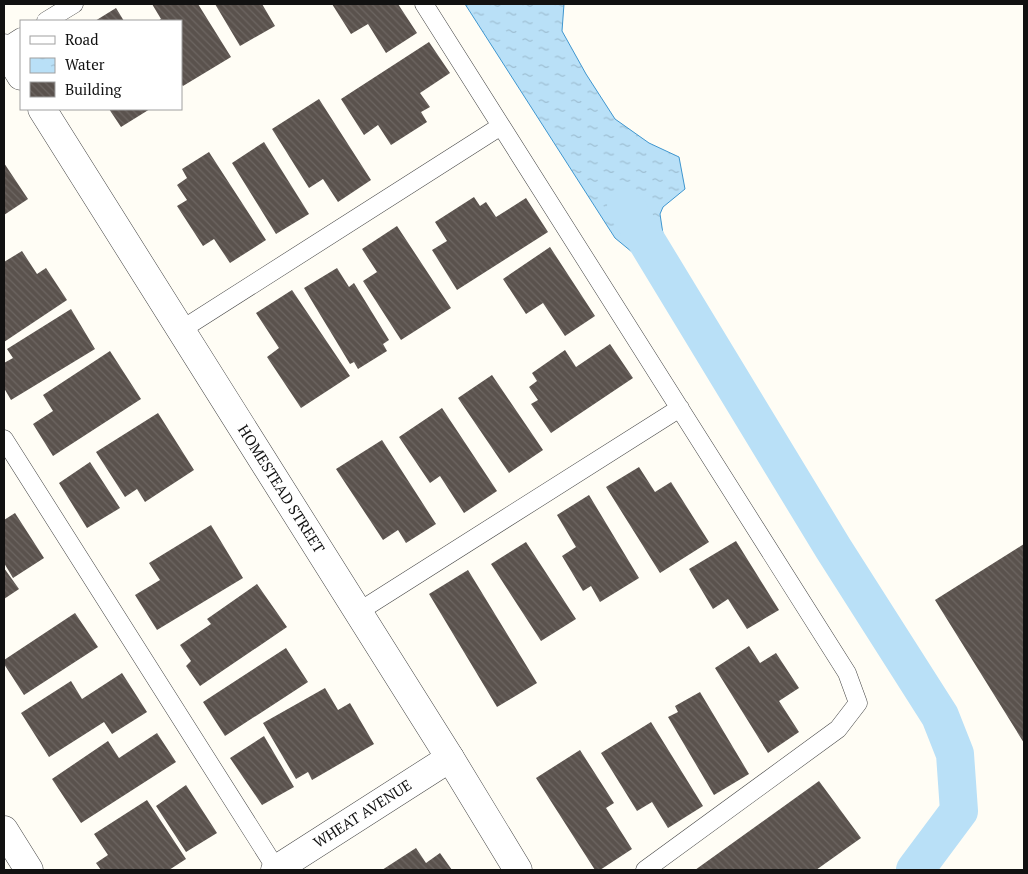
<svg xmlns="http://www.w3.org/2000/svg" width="1028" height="874" font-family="'PT Serif',serif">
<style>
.water{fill:url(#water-ripples);stroke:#3f96cf}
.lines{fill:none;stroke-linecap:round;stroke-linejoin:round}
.canal{stroke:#b9e0f7;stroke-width:38}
.building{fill:url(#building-back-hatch)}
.service-casing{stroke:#444;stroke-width:19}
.minor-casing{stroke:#444;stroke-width:29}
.service{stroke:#fff;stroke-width:18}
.minor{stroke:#fff;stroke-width:28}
.labels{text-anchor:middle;stroke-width:5;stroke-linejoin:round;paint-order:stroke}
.street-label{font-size:15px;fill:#111;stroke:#fff}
</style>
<defs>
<pattern id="water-ripples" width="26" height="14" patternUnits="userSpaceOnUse" patternTransform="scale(1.25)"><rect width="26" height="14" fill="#b9e0f7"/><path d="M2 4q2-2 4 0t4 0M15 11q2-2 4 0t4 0" fill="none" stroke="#9ebfd3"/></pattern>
<pattern id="building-back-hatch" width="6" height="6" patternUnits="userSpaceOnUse" patternTransform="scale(1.25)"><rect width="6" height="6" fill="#5a524d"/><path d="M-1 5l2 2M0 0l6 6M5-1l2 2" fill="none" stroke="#6d6662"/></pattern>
</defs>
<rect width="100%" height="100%" fill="#fffdf5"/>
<!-- water -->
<path class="water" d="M465 4H564L562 31 586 74 615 119 649 143 679 157 685 189 663 207 660 214 663 234 653 251 632 252 615 238Z"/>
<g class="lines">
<!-- canal -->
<path class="canal" d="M626 207 833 548 940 716 955 754 959 811 915 870"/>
</g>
<!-- building -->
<path class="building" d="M152 4H198L231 57 183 86 181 84V21H158L161 19Z
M215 4H262L275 26 240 46Z
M332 4H398L417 33 386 53 368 24 351 34Z
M116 8 124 21H95Z
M429 42 450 73 420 93 430 107 421 112 427 122 391 145 378 125 364 135 341 99Z
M319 99 371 180 338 202 323 179 309 188 272 129Z
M109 109H150L121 127Z
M264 142 309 214 276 234 232 163Z
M209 152 266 240 230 263 214 239 203 246 177 206 187 200 177 185 187 178 182 169Z
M4 163 28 199 4 215Z
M474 197 480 206 486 202 496 217 526 198 548 232 457 290 432 250 447 241 435 222Z
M397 226 451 308 401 340 363 281 377 272 362 249Z
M550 247 595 316 565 336 543 303 526 314 503 279Z
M22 251 37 274 46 268 67 300 4 342V262Z
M337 268 349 287 354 283 389 340 383 344 387 351 358 369 354 362 350 364 304 288Z
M292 290 350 376 301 408 267 357 279 348 256 313Z
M71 309 95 349 11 400 4 388V363L13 358 7 349Z
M610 344 633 378 551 433 531 404 538 400 529 387 537 381 532 373 565 350 576 367Z
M110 351 141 399 53 456 33 424 53 411 43 395Z
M492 375 543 450 509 473 458 398Z
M442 408 497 491 464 513 440 476 430 483 399 437Z
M158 413 194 470 145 502 137 489 125 497 96 452Z
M382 440 436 524 406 543 398 530 383 540 336 469Z
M90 462 120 508 87 528 59 483Z
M639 467 655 492 671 482 709 542 660 573 606 487Z
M589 495 639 578 600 602 591 586 583 591 562 556 576 547 557 515Z
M15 513 44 558 13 578 4 563V520Z
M211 525 243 578 157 630 135 595 160 580 149 563Z
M736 541 779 610 747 629 728 599 713 609 689 569Z
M526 542 576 619 541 641 491 564Z
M1024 544V743L935 600Z
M4 568 19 589 4 599Z
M468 570 537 683 497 707 429 594Z
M257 584 287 627 200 686 186 666 191 661 180 645 211 624 207 619Z
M75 613 98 647 24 695 4 664V660Z
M749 646 760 663 776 653 799 688 779 701 799 732 768 753 715 668Z
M286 648 308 682 225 736 203 702Z
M122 673 147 712 112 734 104 722 49 757 21 713 71 681 82 699Z
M325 688 338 710 350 703 374 744 312 780 308 772 296 779 263 723Z
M700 692 749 774 714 795 668 717 678 712 675 706Z
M651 722 703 806 668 828 652 802 637 811 601 753Z
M157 733 176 762 81 823 52 779 108 741 119 758Z
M264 736 294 787 262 805 230 758Z
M580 750 614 803 606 808 632 849 600 870H595L536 778Z
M819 781 861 838 816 870H695Z
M186 785 217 833 186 852 156 806Z
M147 800 186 859 169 870H101L96 863 108 855 94 834Z
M416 848 426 863 440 853 452 870H382Z"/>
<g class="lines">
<defs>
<path id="service" d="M424 4 847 673 858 703 838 729 645 870
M46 21 74 4
M4 48 21 37
M181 330 501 126
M4 439 277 870
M358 612 680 408"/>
<g id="minor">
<path d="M4 48 21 76"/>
<path id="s1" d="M42 109 450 758 518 870"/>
<path d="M4 830 29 870"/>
<path id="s2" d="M275 870 450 758"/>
</g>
</defs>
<!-- service casing -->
<use href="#service" class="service-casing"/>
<!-- minor casing -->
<use href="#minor" class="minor-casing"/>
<!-- service -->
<use href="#service" class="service"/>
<!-- minor -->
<use href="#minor" class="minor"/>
</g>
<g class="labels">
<!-- street labels -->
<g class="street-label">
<text dy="5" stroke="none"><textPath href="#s1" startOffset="449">HOMESTEAD STREET</textPath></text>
<text dy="5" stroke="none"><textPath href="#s2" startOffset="104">WHEAT AVENUE</textPath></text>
</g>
</g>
<!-- border -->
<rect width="1028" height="874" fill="none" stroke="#111111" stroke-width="10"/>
<!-- legend -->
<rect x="20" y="20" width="162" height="90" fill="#ffffff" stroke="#a0a0a0"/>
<rect x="30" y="36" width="25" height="8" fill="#ffffff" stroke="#a0a0a0"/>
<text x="65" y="45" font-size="15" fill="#111111">Road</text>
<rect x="30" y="58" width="25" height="15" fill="url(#water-ripples)" stroke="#a0a0a0"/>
<text x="65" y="70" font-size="15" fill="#111111">Water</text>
<rect x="30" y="82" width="25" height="15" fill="url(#building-back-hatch)" stroke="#a0a0a0"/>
<text x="65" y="95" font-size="15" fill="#111111">Building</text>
</svg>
